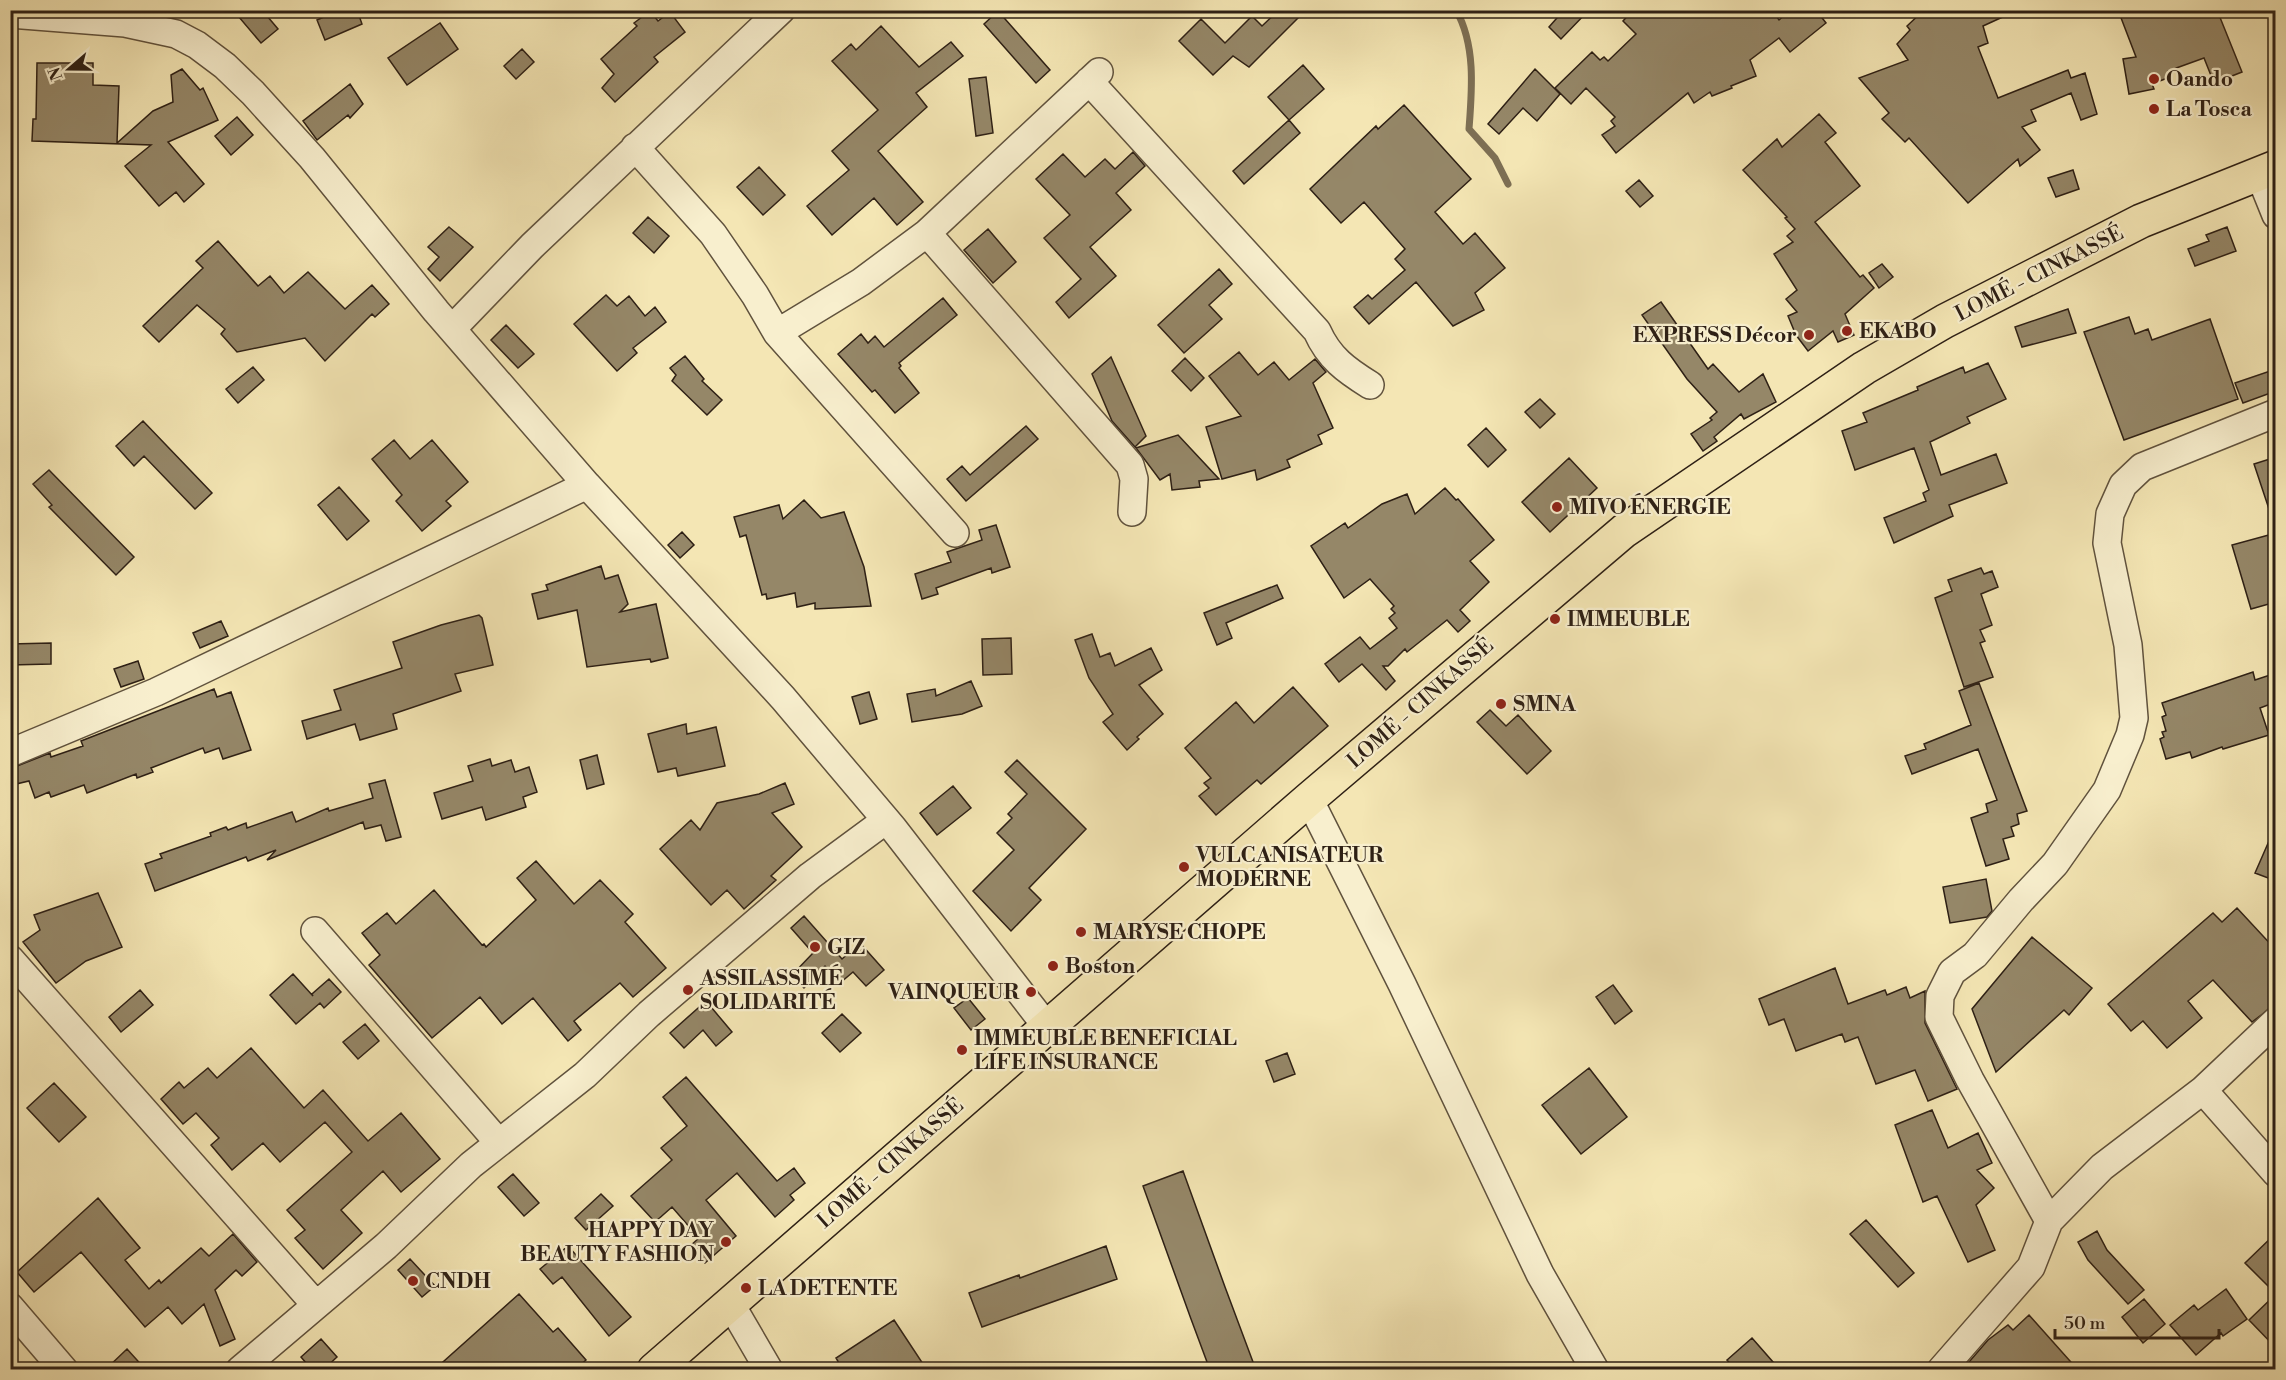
<svg xmlns="http://www.w3.org/2000/svg" width="2286" height="1380" font-family="'Libre Bodoni',serif">
<style>
.lines{fill:none;stroke-linecap:round;stroke-linejoin:round}
.stream{stroke:#7d6f54;stroke-width:7}
.building{fill:#958768;stroke:#2e2015;stroke-width:1.5}
.minor-casing{stroke:#60523d;stroke-width:30}
.highway-casing{stroke:#2e2015;stroke-width:36}
.minor{stroke:#f8efce;stroke-width:27}
.highway{stroke:#f4e6b4;stroke-width:33}
.poi-dot{fill:#8f2418;stroke:#f8efce;stroke-width:2}
.labels{text-anchor:middle;stroke-width:4.5;stroke-linejoin:round;paint-order:stroke}
.poi-label{font-size:21px;font-weight:bold;fill:#2e2015;stroke:#f8efce;text-anchor:start}
.street-label{font-size:21px;fill:#2e2015;stroke:#f8efce}
</style>
<rect width="100%" height="100%" fill="#f4e6b4"/>
<filter id="stains"><feTurbulence type="fractalNoise" baseFrequency=".00333" numOctaves="4"/><feColorMatrix values="0 0 0 0 .2 0 0 0 0 .09 0 0 0 0 .02 0 0 0 .5 -.17"/></filter>
<radialGradient id="worn" r=".72"><stop offset=".6" stop-color="#630" stop-opacity="0"/><stop offset="1" stop-color="#630" stop-opacity=".3"/></radialGradient>
<g class="lines">
<!-- stream -->
<path class="stream" d="M1456 10C1476 45 1472 90 1469 129L1495 158 1508 184"/>
</g>
<!-- building -->
<path class="building" d="M233 10H262L278 29 261 43Z
M324 10H357L362 24 325 40 317 20 326 16Z
M1279 10H1306L1249 67 1233 56 1213 75 1179 41 1201 19 1225 43 1252 16 1262 26Z
M1564 10H1589L1561 39 1549 27Z
M1633 10H1772L1779 20 1791 10H1816L1826 23 1790 52 1779 38 1750 60 1756 76 1731 86 1732 88 1712 96 1710 92 1694 103 1688 93 1616 153 1602 135 1615 126 1611 121 1615 117 1586 88 1571 104 1555 88 1592 52 1600 60 1604 57 1608 61 1636 34 1623 21Z
M1924 10H2018L1983 26 1988 43 1978 47 1998 98 2068 70 2071 78 2085 73 2097 114 2081 120 2071 93 2031 110 2036 121 2022 127 2040 150 2020 166 2018 159 1968 203 1909 138 1905 142 1882 119 1889 113 1859 78 1908 60 1897 44 1910 30 1907 26Z
M2118 10H2217L2242 72 2214 83 2204 58 2168 71 2170 77 2152 84 2154 89 2129 94 2123 59 2136 57Z
M650 11 658 21 670 12 685 32 654 57 658 62 615 102 602 88 614 74 601 59 637 26 634 23Z
M998 11 1050 70 1036 83 984 24Z
M440 23 458 49 407 85 388 58Z
M881 26 919 67 951 42 963 56 916 93 927 107 878 151 923 202 897 225 874 198 832 235 807 206 849 170 832 151 878 110 832 61 851 44 856 50Z
M522 49 534 62 516 79 504 66Z
M37 63H93V85L119 86 117 143 153 111 173 102 171 75 182 69 200 90 203 88 218 120 168 142 204 184 184 202 176 192 159 206 125 166 151 145 32 141 33 119H36Z
M1303 65 1324 89 1289 120 1268 97Z
M1535 69 1560 94 1537 121 1523 108 1499 134 1488 124Z
M986 77 993 133 976 136 969 79Z
M350 84 363 104 350 118 348 115 317 140 303 121Z
M1404 105 1471 179 1435 212 1463 244 1475 233 1505 268 1475 293 1484 310 1453 326 1416 282 1369 324 1354 307 1368 295 1372 299 1405 270 1395 259 1405 249 1364 202 1341 223 1310 189 1376 126 1378 129Z
M1819 114 1836 133 1825 142 1860 186 1815 222 1860 277 1863 275 1874 288 1845 314 1854 335 1838 342 1833 331 1808 351 1796 335 1788 316 1797 312 1786 299 1797 290 1774 254 1793 242 1787 236 1795 229 1785 218 1787 217 1743 170 1777 139 1782 147Z
M237 117 253 135 231 155 215 136Z
M1289 120 1300 133 1244 184 1233 171Z
M1133 152 1145 166 1116 193 1131 210 1090 247 1116 276 1069 318 1056 302 1081 279 1044 238 1070 215 1036 179 1063 154 1085 177 1105 159 1115 169Z
M759 167 785 195 763 215 737 187Z
M2073 170 2079 189 2056 197 2048 178Z
M1639 180 1653 196 1640 207 1626 191Z
M648 217 669 236 654 253 633 233Z
M449 227 473 247 440 281 428 269 439 257 428 247Z
M2227 227 2236 251 2195 266 2188 249 2209 241 2206 235Z
M988 229 1016 262 993 283 964 250Z
M218 241 258 286 270 276 284 293 308 272 345 309 372 285 389 304 375 317 372 314 325 361 305 338 237 352 221 334 225 329 197 305 159 342 143 326 203 268 196 261Z
M1882 264 1893 277 1879 288 1869 273Z
M1219 269 1232 284 1209 305 1222 319 1184 353 1158 325Z
M606 295 617 306 629 296 645 316 655 307 666 322 633 348 637 353 617 371 574 324Z
M943 298 957 315 899 363 901 366 899 368 919 393 895 413 875 390 872 392 838 354 861 334 868 343 875 336 884 347Z
M1661 302 1708 369 1713 364 1739 392 1763 374 1776 402 1744 419 1741 414 1714 437 1717 441 1703 451 1691 434 1712 420 1710 418 1717 412 1687 379 1642 315Z
M2068 309 2076 333 2022 347 2015 327Z
M2129 317 2135 334 2148 329 2152 340 2210 319 2238 399 2124 440 2084 332Z
M506 325 534 354 518 368 491 340Z
M1239 352 1258 375 1274 362 1289 380 1315 359 1326 372 1313 383 1333 428 1318 435 1322 444 1287 460 1290 467 1257 480 1255 470 1222 479 1206 427 1241 416 1209 376Z
M685 356 704 379 702 381 722 400 707 415 672 381 676 375 670 368Z
M1111 357 1146 436 1135 447 1112 421 1092 374Z
M1185 358 1204 378 1191 391 1172 371Z
M1988 363 2006 399 1967 417 1970 423 1930 442 1941 475 1996 454 2007 483 1949 505 1953 516 1894 543 1884 518 1926 501 1923 493 1929 490 1914 448 1855 470 1842 431 1867 422 1863 413 1918 390 1917 387 1963 367 1965 373Z
M253 367 264 380 238 403 226 389Z
M2276 369V391L2243 403 2235 383Z
M1540 399 1555 414 1540 428 1525 412Z
M143 421 212 493 195 509 144 456 134 466 116 446Z
M1026 426 1038 439 966 501 947 479 962 466 970 475Z
M1486 428 1506 450 1488 467 1468 445Z
M1178 435 1219 479 1199 481 1200 487 1172 490 1170 474 1160 480 1136 448Z
M394 440 410 459 432 440 468 482 446 501 451 506 422 531 396 501 402 495 372 459Z
M2276 457V517L2272 518 2254 464Z
M1569 458 1597 488 1550 532 1522 502Z
M49 470 134 557 116 575 49 507 52 505 33 484Z
M339 487 369 521 347 540 318 505Z
M1445 488 1456 500 1458 499 1494 540 1470 561 1489 582 1460 610 1470 621 1458 632 1447 620 1407 652 1405 649 1388 666H1383L1395 681 1386 690 1362 664 1339 682 1325 664 1360 637 1370 649 1397 628 1389 618 1395 613 1391 609 1394 606 1370 579 1344 598 1311 546 1345 523 1348 528 1382 504 1407 494 1415 514Z
M804 500 821 518 844 512 864 567 871 606 815 609V603L797 607 795 593 767 599 766 594 762 595 746 535 740 537 734 517 779 505 783 519Z
M996 525 1010 567 992 573 991 568 936 588 938 594 922 599 915 574 951 562 947 552 982 540 979 530Z
M682 532 694 545 680 558 668 545Z
M2276 533V602L2251 609 2232 545Z
M601 566 605 579 618 575 628 604 620 612 656 604 668 658 651 662 650 659 587 667 577 610 538 619 532 594 548 590 546 585Z
M1981 568 1984 574 1992 571 1998 587 1981 594 1992 625 1980 630 1985 641 1980 643 1993 677 1964 687 1935 598 1952 591 1948 580Z
M1277 585 1283 598 1226 623 1232 638 1217 645 1204 613Z
M479 615 482 618 493 665 455 674 461 691 393 714 397 729 360 740 355 724 307 739 302 721 341 710 334 690 402 668 393 642 441 625Z
M221 621 228 636 200 648 193 633Z
M1092 634 1100 657 1110 653 1115 666 1151 648 1162 670 1139 685 1163 714 1137 737 1139 739 1127 750 1103 722 1113 714 1089 678 1075 640Z
M1011 638 1012 674 983 675 982 639Z
M51 643V664L10 665V644Z
M138 661 144 679 121 687 114 669Z
M2253 672 2255 680 2276 673V702L2260 708 2269 735 2223 749 2222 747 2192 758 2190 752 2166 759 2160 739 2164 737 2162 732 2166 731 2162 717 2166 715 2162 703Z
M971 681 982 706 962 714 912 722 907 694 935 689 936 696Z
M1979 683 2027 811 2017 814 2019 824 2011 827 2014 836 2003 839 2009 859 1986 866 1971 818 1988 812 1986 804 1997 800 1978 749 1912 774 1905 756 1926 749 1924 744 1971 725 1959 691Z
M1293 687 1328 726 1261 784 1257 780 1216 815 1199 796 1209 788 1204 783 1211 778 1185 748 1236 702 1254 723Z
M214 689 217 697 231 692 251 750 223 759 219 748 205 753 203 748 151 768 153 772 137 778 136 774 87 793 84 785 51 797 49 792 35 798 29 781 16 784 12 768 50 753 51 757 83 746 81 741Z
M869 692 877 719 860 724 852 697Z
M1490 710 1506 726 1518 715 1551 751 1527 774 1477 722Z
M686 724 687 734 716 727 725 766 678 776 676 768 658 772 648 734Z
M597 755 604 784 587 789 580 760Z
M490 759 492 766 511 760 515 772 529 767 537 792 523 797 526 807 486 820 482 807 442 819 434 793 473 781 468 766Z
M1017 760 1086 829 1029 888 1041 900 1011 931 973 891 1014 850 997 833 1012 818 1008 814 1027 794 1005 772Z
M385 780 401 837 386 841 381 825 365 829 363 822 267 860 276 850 248 861 246 857 155 891 145 864 162 858 160 854 211 836 210 833 226 827 228 830 246 823 247 828 292 812 296 822 328 808 329 811 373 798 369 784Z
M785 783 794 804 772 813 802 847 771 876 776 880 744 909 727 890 711 905 660 849 691 820 700 830 717 803 759 794Z
M953 786 971 808 937 835 920 813Z
M2276 825V881L2255 873Z
M536 861 574 904 600 880 633 914 625 922 666 968 633 997 620 983 574 1021 581 1030 568 1041 533 998 502 1024 480 997 432 1038 369 965 380 955 362 933 387 913 396 924 434 890 482 945 484 944 486 947 536 900 517 878Z
M1986 879 1992 911 1987 917 1950 923 1943 887Z
M98 893 122 947 86 961 56 983 23 942 40 930 34 915Z
M2237 908 2276 950V1004L2252 1022 2213 980 2188 1001 2202 1018 2167 1048 2143 1021 2131 1031 2108 1004 2213 913 2222 922Z
M804 916 842 959 860 943 884 970 866 986 853 972 840 983 825 966 804 988 792 975 813 953 791 928Z
M2032 937 2092 988 2069 1015 2064 1010 1996 1072 1972 1009Z
M1835 968 1848 1004 1885 990 1887 995 1906 987 1910 998 1925 991V1023L1957 1089 1928 1101 1915 1070 1876 1084 1858 1037 1845 1042 1842 1034 1796 1051 1784 1019 1769 1025 1759 999Z
M293 974 313 996 312 994 329 979 341 992 324 1008 320 1003 296 1024 270 995Z
M1613 985 1632 1011 1615 1024 1596 997Z
M140 990 153 1005 121 1032 109 1017Z
M968 998 985 1019 971 1030 954 1008Z
M706 1001 732 1032 716 1046 703 1030 684 1048 670 1033Z
M842 1014 861 1033 840 1052 822 1033Z
M365 1024 379 1041 358 1059 343 1042Z
M251 1048 304 1108 323 1090 368 1141 401 1113 440 1159 401 1192 383 1171 341 1210 362 1233 323 1269 295 1238 305 1230 287 1210 352 1152 325 1122 280 1162 263 1143 232 1170 211 1145 219 1138 196 1113 183 1124 161 1099 179 1082 184 1088 208 1068 217 1078Z
M1287 1053 1295 1074 1274 1082 1266 1061Z
M1589 1068 1627 1117 1581 1154 1542 1105Z
M686 1077 777 1181 794 1168 805 1183 790 1195 794 1200 775 1217 737 1173 706 1200 736 1236 705 1263 690 1246 699 1238 672 1207 655 1222 631 1196 672 1160 661 1148 687 1126 663 1097Z
M54 1083 86 1117 59 1142 27 1108Z
M1932 1110 1948 1148 1978 1133 1992 1163 1977 1170 1994 1188 1976 1205 1995 1250 1968 1262 1937 1196 1923 1202 1895 1125Z
M1183 1171 1225 1287 1256 1370H1210L1191 1319 1143 1186Z
M513 1174 539 1203 524 1216 498 1187Z
M601 1194 613 1206 586 1230 575 1218Z
M98 1198 140 1248 125 1260 149 1289 159 1280 161 1283 201 1248 209 1256 233 1234 257 1262 242 1276 236 1270 215 1290 235 1339 220 1346 204 1304 182 1324 168 1307 145 1327 81 1252 34 1292 17 1272Z
M1866 1220 1914 1273 1898 1287 1850 1234Z
M2097 1231 2107 1250 2144 1290 2128 1304 2088 1260 2078 1242Z
M2276 1233V1294L2245 1263Z
M568 1246 631 1317 609 1336 562 1277 553 1284 540 1269Z
M1106 1246 1117 1279 982 1327 969 1293 1019 1275 1020 1278Z
M410 1259 435 1286 422 1297 398 1270Z
M2226 1289 2247 1319 2223 1336 2221 1333 2196 1355 2170 1325 2194 1305 2198 1310Z
M519 1294 553 1332 558 1328 586 1360 575 1370H434Z
M2276 1294V1348L2249 1320Z
M2144 1299 2165 1324 2143 1343 2122 1317Z
M2029 1315 2078 1370H1975L1969 1362 1988 1340 2008 1325 2013 1330Z
M894 1320 927 1370H843L836 1358Z
M1752 1338 1780 1370H1736L1727 1360Z
M321 1339 337 1357 323 1370H312L301 1357Z
M127 1349 146 1370H105Z"/>
<g class="lines">
<defs>
<path id="minor" d="M10 14 125 23 176 34 197 45 225 66 253 93 312 158 436 311 587 485 783 698 893 828 1047 1027
M1089 81 1317 331C1329 358 1346 370 1370 385
M635 147 713 234 755 295 777 333 955 533
M2259 173 2276 215
M927 233 1130 465 1134 479 1132 512
M452 329 532 246 781 10
M777 333 861 282 927 233 1099 72
M10 753 156 692 587 485
M1309 799 1402 984 1540 1274 1595 1370
M315 931 499 1143
M10 959 316 1305
M2203 1090 2276 1173
M2049 1221 1970 1080 1939 1017 1940 996 1952 972 1975 955 2021 900 2055 864 2107 790 2130 735 2134 718 2128 645 2107 543 2110 514 2123 485 2142 467 2276 413
M730 1303 769 1370
M10 1307 64 1370
M240 1370 386 1246 471 1165 585 1075 649 1014 810 876 886 820
M1941 1370 2031 1267 2049 1221 2102 1167 2203 1090 2276 1021"/>
<path id="highway" d="M654 1370 1309 799 1624 531 1864 368 1945 321 2141 221 2276 167"/>
</defs>
<!-- minor casing -->
<use href="#minor" class="minor-casing"/>
<!-- highway casing -->
<use href="#highway" class="highway-casing"/>
<!-- minor -->
<use href="#minor" class="minor"/>
<!-- highway -->
<use href="#highway" class="highway"/>
</g>
<!-- markers -->
<g class="poi-dot">
<circle cx="2154" cy="79" r="6"/>
<circle cx="2154" cy="109" r="6"/>
<circle cx="1847" cy="331" r="6"/>
<circle cx="1809" cy="335" r="6"/>
<circle cx="1557" cy="507" r="6"/>
<circle cx="1555" cy="619" r="6"/>
<circle cx="1501" cy="704" r="6"/>
<circle cx="1184" cy="867" r="6"/>
<circle cx="1081" cy="932" r="6"/>
<circle cx="815" cy="947" r="6"/>
<circle cx="1053" cy="966" r="6"/>
<circle cx="688" cy="990" r="6"/>
<circle cx="1031" cy="992" r="6"/>
<circle cx="962" cy="1050" r="6"/>
<circle cx="726" cy="1242" r="6"/>
<circle cx="413" cy="1281" r="6"/>
<circle cx="746" cy="1288" r="6"/>
</g>
<g class="labels">
<!-- poi labels -->
<g class="poi-label">
<text x="2166" y="86">Oando</text>
<text x="2166" y="116">La Tosca</text>
<text x="1859" y="338">EKABO</text>
<text x="1797" y="342" text-anchor="end">EXPRESS Décor</text>
<text x="1569" y="514">MIVO ÉNERGIE</text>
<text x="1567" y="626">IMMEUBLE</text>
<text x="1513" y="711">SMNA</text>
<text x="1196" y="862">VULCANISATEUR<tspan x="1196" dy="24">MODERNE</tspan></text>
<text x="1093" y="939">MARYSE CHOPE</text>
<text x="827" y="954">GIZ</text>
<text x="1065" y="973">Boston</text>
<text x="700" y="985">ASSILASSIMÉ<tspan x="700" dy="24">SOLIDARITÉ</tspan></text>
<text x="1019" y="999" text-anchor="end">VAINQUEUR</text>
<text x="974" y="1045">IMMEUBLE BENEFICIAL<tspan x="974" dy="24">LIFE INSURANCE</tspan></text>
<text x="714" y="1237" text-anchor="end">HAPPY DAY<tspan x="714" dy="24">BEAUTY FASHION</tspan></text>
<text x="425" y="1288">CNDH</text>
<text x="758" y="1295">LA DETENTE</text>
</g>
<!-- street labels -->
<g class="street-label">
<text transform="translate(2039 273) rotate(-27)" y="7">LOMÉ - CINKASSÉ</text>
<text transform="translate(1420 703) rotate(-41)" y="7">LOMÉ - CINKASSÉ</text>
<text transform="translate(890 1163) rotate(-41)" y="7">LOMÉ - CINKASSÉ</text>
</g>
</g>
<!-- margin -->
<rect width="2286" height="1380" fill="none" stroke="#f4e6b4" stroke-width="36"/>
<rect x="12" y="12" width="2262" height="1356" fill="none" stroke="#2e2015" stroke-width="3"/>
<rect x="18" y="18" width="2250" height="1344" fill="none" stroke="#2e2015" stroke-width="1.5"/>
<!-- north arrow -->
<g transform="translate(69 69) rotate(250)" stroke="#f8efce" stroke-width="4.5" paint-order="stroke">
<path d="M0-4.5L10 22L0 15L-10 22Z" fill="#2e2015"/>
<text y="-9" font-size="16" font-weight="bold" text-anchor="middle" fill="#2e2015">N</text>
</g>
<!-- scale -->
<path d="M2055 1329v9h164v-9" fill="none" stroke="#2e2015" stroke-width="3"/>
<text x="2064" y="1329" font-size="18" fill="#2e2015" stroke="#f8efce" stroke-width="4.5" paint-order="stroke">50 m</text>
<rect width="100%" height="100%" filter="url(#stains)"/>
<rect width="100%" height="100%" fill="url(#worn)"/>
</svg>
